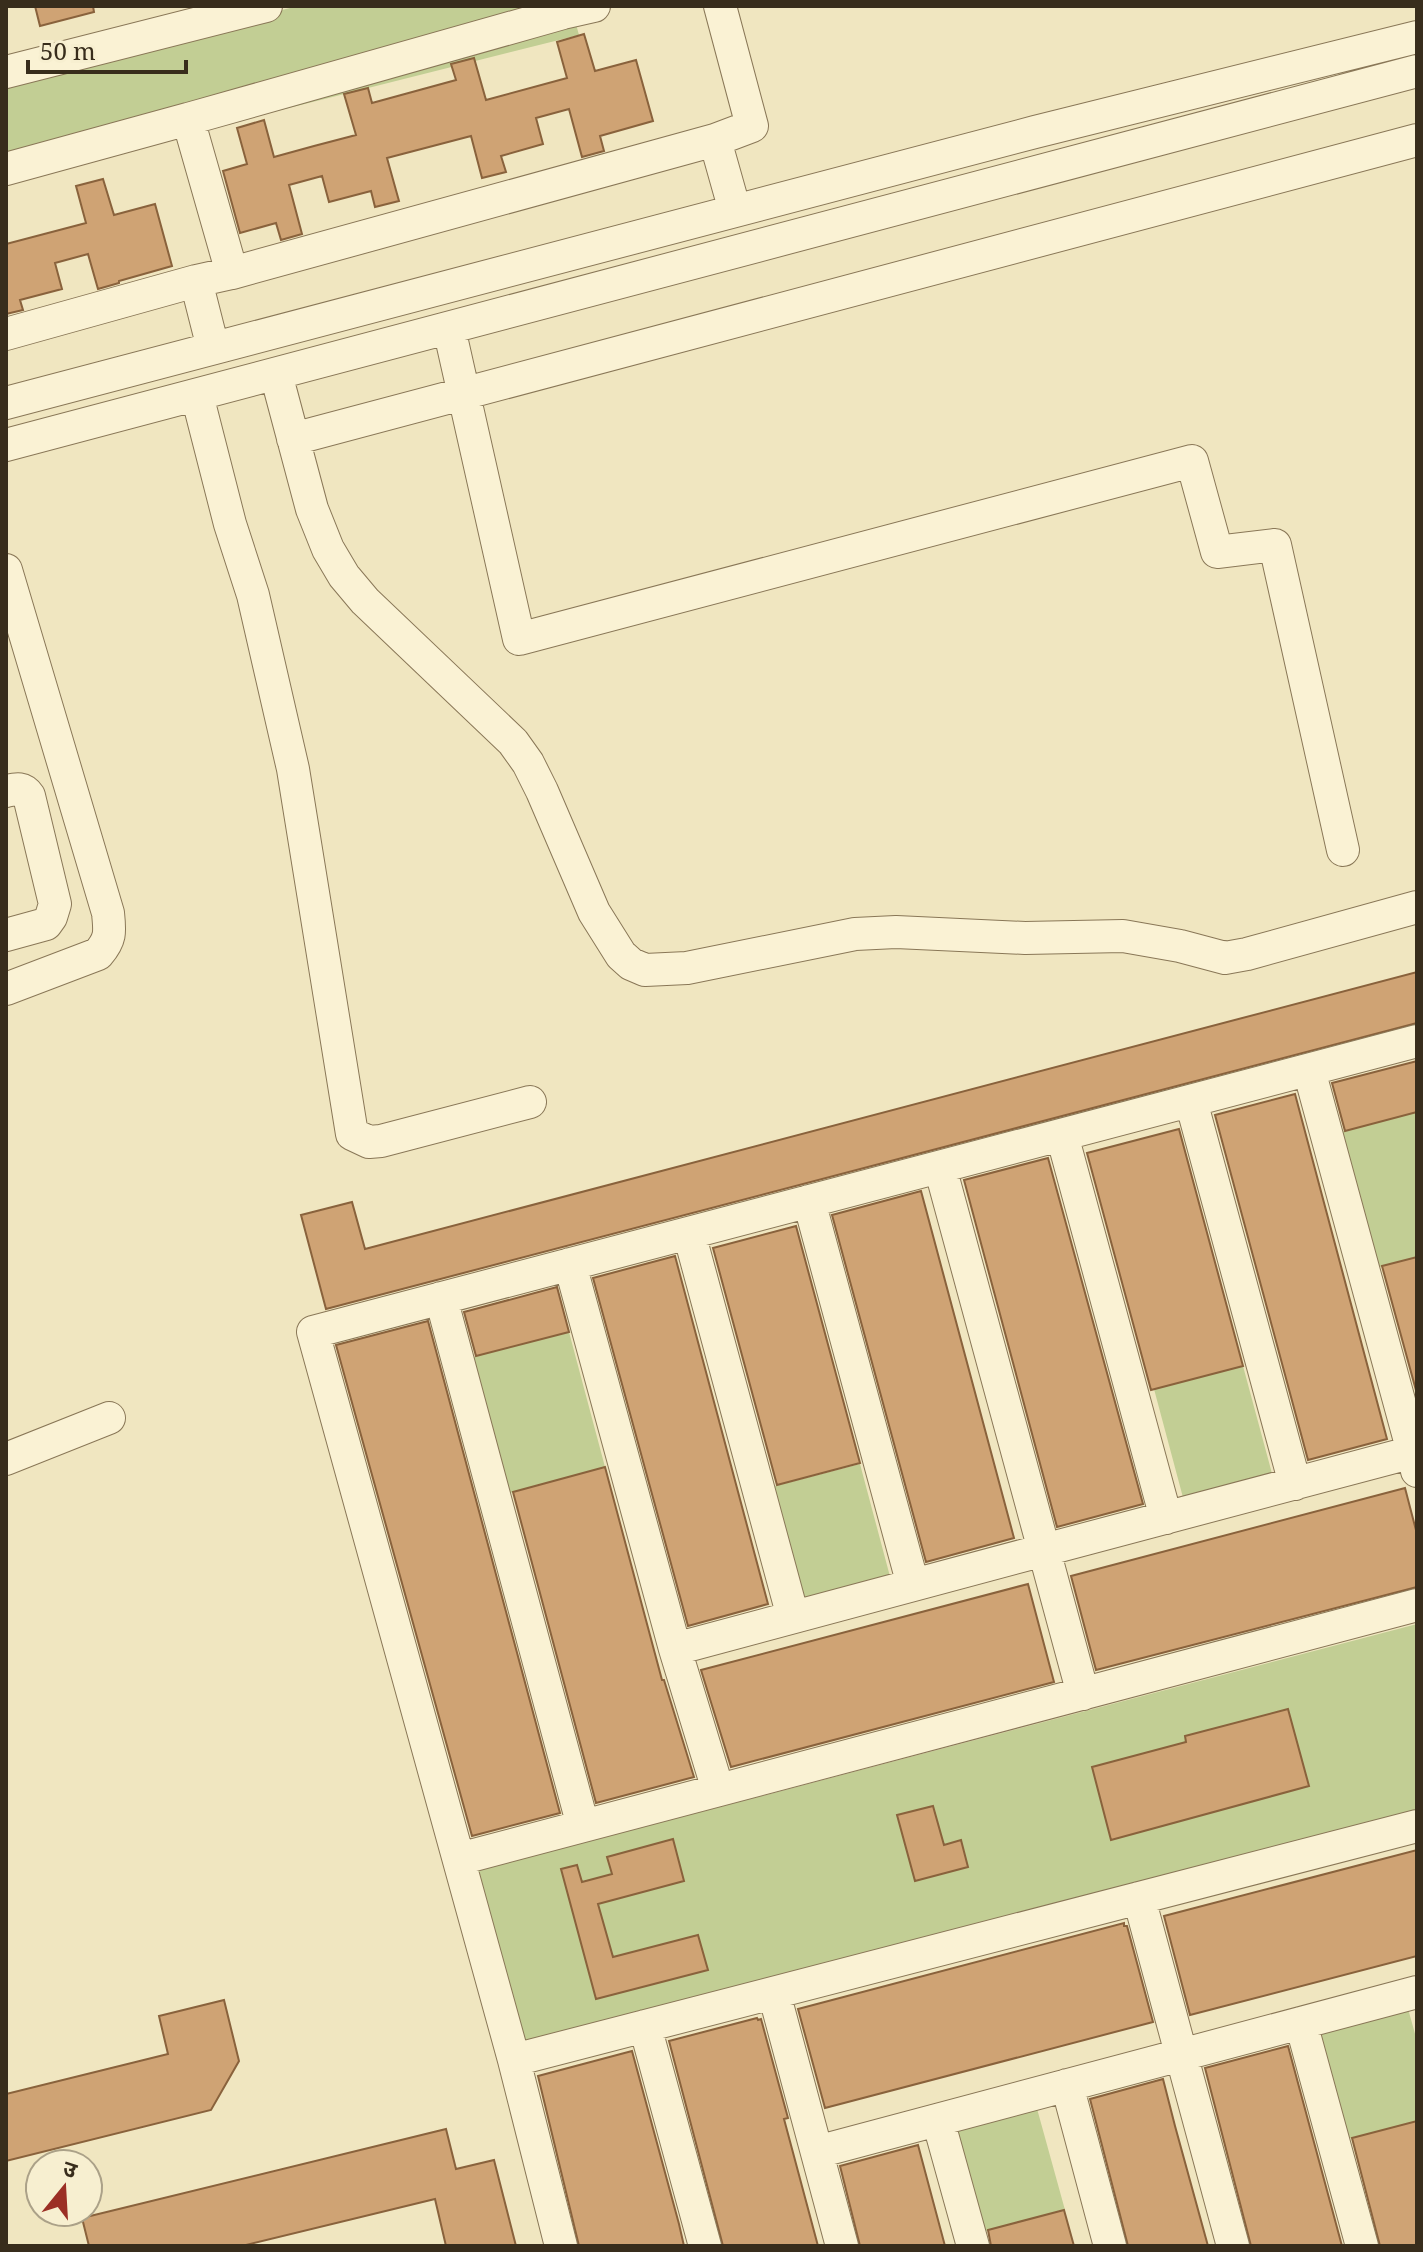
<svg xmlns="http://www.w3.org/2000/svg" width="1423" height="2252" font-family="'Noto Serif','Noto Sans Devanagari',serif">
<style>
.green{fill:#c2ce94}
.building{fill:#cfa374;stroke:#89623c;stroke-width:2}
.lines{fill:none;stroke-linecap:round;stroke-linejoin:round}
.minor-casing{stroke:#897757;stroke-width:34}
.minor{stroke:#faf2d4;stroke-width:32}
</style>
<rect width="100%" height="100%" fill="#f0e6c0"/>
<!-- green -->
<path class="green" d="M298 6H571L579 35 6 179V79Z
M1417 1112V1257L1377 1268 1340 1132Z
M569 1332 605 1467 510 1493 473 1357Z
M1243 1366 1274 1481 1185 1505 1154 1389Z
M860 1464 892 1584 804 1607 771 1487Z
M1417 1624V1810L519 2047 472 1872Z
M1407 2005 1417 2041V2121L1348 2139 1318 2029Z
M1036 2105 1065 2210 976 2234 947 2128Z"/>
<!-- building -->
<path class="building" d="M35 6H93L94 12 40 26Z
M584 34 595 71 636 60 653 121 600 136 604 151 582 157 569 109 536 118 543 144 501 156 506 172 482 178 471 136 387 158 399 201 375 207 371 191 329 202 322 176 289 185 302 234 281 240 276 223 240 233 223 171 247 164 237 128 264 120 274 157 314 146 356 135 344 94 368 88 372 103 456 80 451 64 474 58 486 100 567 78 557 42Z
M103 179 114 215 155 204 172 266 119 281V283L98 289 88 254 55 263 62 289 20 300 23 310 6 314V244L86 223 76 186Z
M1417 972V1023L326 1309 301 1215 352 1202 365 1249Z
M1417 1061V1112L1345 1131 1332 1083Z
M1295 1094 1387 1439 1308 1460 1215 1115Z
M1179 1129 1243 1366 1151 1390 1087 1153Z
M1048 1158 1143 1504 1057 1527 964 1180Z
M921 1191 1014 1538 926 1562 832 1215Z
M796 1226 860 1463 777 1485 713 1248Z
M675 1256 768 1604 688 1626 593 1278Z
M1417 1257V1394L1382 1266Z
M557 1287 569 1332 476 1356 464 1312Z
M428 1321 560 1813 472 1836 336 1345Z
M605 1467 662 1680H664L694 1777 596 1803 513 1492Z
M1405 1488 1417 1534V1587L1096 1670 1071 1576Z
M1028 1584 1054 1682 731 1767 701 1670Z
M1288 1709 1309 1786 1111 1840 1092 1767 1186 1742 1185 1736Z
M933 1806 944 1845 961 1840 968 1867 915 1881 897 1815Z
M673 1839 684 1881 598 1904 613 1957 698 1935 708 1970 596 1999 561 1869 577 1865 582 1882 612 1874 607 1857Z
M1417 1850V1956L1190 2015 1164 1916Z
M1124 1923V1926H1127L1153 2022 825 2108 798 2009Z
M224 2000 239 2061 211 2110 6 2161V2094L168 2054 159 2016Z
M757 2018 758 2020 761 2019 788 2118 784 2119 818 2246H723L669 2041Z
M1288 2046 1342 2246H1251L1205 2068Z
M632 2051 679 2224 684 2246H579L538 2076Z
M1163 2079 1175 2126 1208 2246H1128L1090 2099Z
M1417 2121V2246H1380L1352 2138Z
M446 2129 456 2169 494 2160 516 2246H446L435 2199 242 2246H89L82 2218Z
M918 2145 945 2246H860L840 2166Z
M1064 2210 1074 2246H991L988 2230Z"/>
<g class="lines">
<defs>
<path id="minor" d="M720 6 752 126 715 140 735 211
M6 72 266 6
M6 169 188 119
M232 273 715 140
M196 281 213 348
M449 328 519 639 1192 461 1217 552 1275 545 1343 850
M6 334 196 281 232 273 188 119 563 13 594 6
M276 374 312 509 328 549 344 576 365 601 513 742 528 763 542 791 594 912 621 955 631 964 645 970 687 968 855 934 896 932 1025 938 1123 936 1180 946 1225 958 1247 954 1417 907
M197 395 230 524 253 595 293 769 352 1134 369 1142 381 1141 530 1102
M6 403 1035 132 1417 37
M293 439 1417 140
M6 445 1417 71
M6 570 108 913C110 932 111 939 98 954L6 989
M6 791C16 789 23 787 29 796L55 904 51 917 46 924 6 935
M1309 1070 1413 1452
M1191 1101 1295 1484
M1062 1135 1166 1518
M940 1167 1044 1550 1413 1452 1417 1471
M809 1201 913 1585
M689 1233 793 1617
M570 1264 675 1649
M441 1298 583 1826
M6 1459 109 1418
M718 1790 675 1649 1044 1550 1083 1694
M459 1859 1417 1605
M1139 1898 1233 2246
M774 1993 842 2246
M1301 2023 1362 2246
M645 2026 705 2246
M514 2060 1417 1826
M1067 2085 1110 2246
M938 2120 973 2246
M817 2152 1417 1992
M561 2246 514 2060 313 1332 1417 1041"/>
</defs>
<!-- minor casing -->
<use href="#minor" class="minor-casing"/>
<!-- minor -->
<use href="#minor" class="minor"/>
</g>
<!-- border -->
<rect width="1423" height="2252" fill="none" stroke="#382d1c" stroke-width="16"/>
<!-- north arrow -->
<g transform="translate(64 2188) rotate(18)"><circle r="38" fill="#f7efd0" stroke="#aba188" stroke-width="2"/>
<path d="M0-6L14 30L0 20L-14 30Z" fill="#9b2f25"/>
<text y="-12" font-size="22" font-weight="bold" text-anchor="middle" fill="#382d1c">उ</text>
</g>
<!-- scale -->
<path d="M28 60v12h158v-12" fill="none" stroke="#382d1c" stroke-width="4"/>
<text x="40" y="60" font-size="24" fill="#382d1c" stroke="#f7efd0" stroke-width="6" paint-order="stroke">50 m</text>
</svg>
